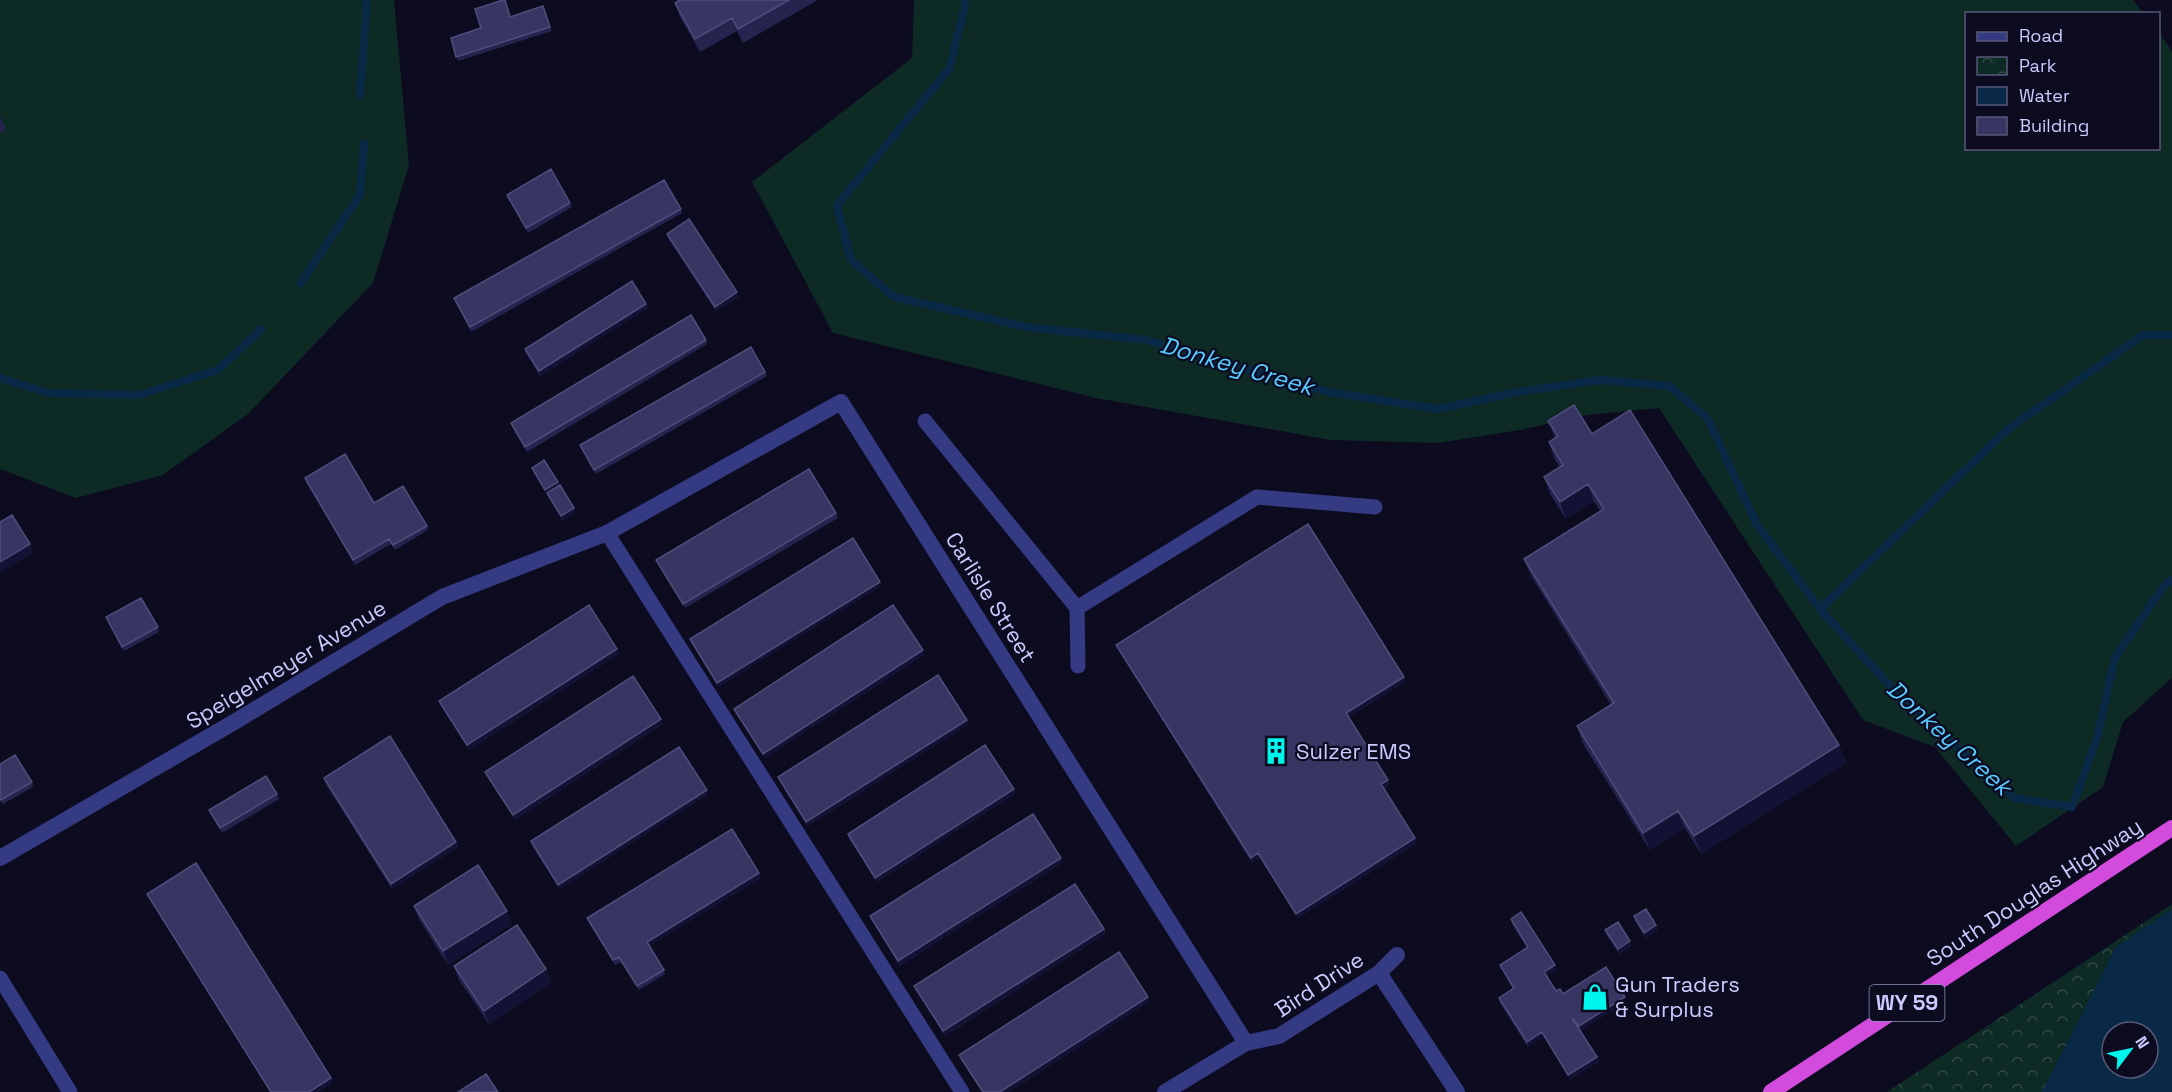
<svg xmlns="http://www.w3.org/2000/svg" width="2172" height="1092" font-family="'Space Grotesk',sans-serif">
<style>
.grass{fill:#0e2a25}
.park{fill:url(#park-crowns);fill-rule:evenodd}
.water{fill:#092946;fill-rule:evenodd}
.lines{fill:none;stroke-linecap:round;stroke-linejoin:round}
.stream{stroke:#092946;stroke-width:8}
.service{stroke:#343b82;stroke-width:15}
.minor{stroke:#343b82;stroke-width:16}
.trunk{stroke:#d24bdc;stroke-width:16}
.wall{fill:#25244f}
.shaded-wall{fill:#141234}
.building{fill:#373662;stroke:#4e4d7b;stroke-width:1.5}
.labels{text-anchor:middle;stroke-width:4.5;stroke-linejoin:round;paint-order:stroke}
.shield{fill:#0c0b20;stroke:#9192bc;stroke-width:1.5}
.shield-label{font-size:21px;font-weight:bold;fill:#caccff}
.street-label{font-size:22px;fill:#caccff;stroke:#0c0b20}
.poi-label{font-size:22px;fill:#caccff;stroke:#0c0b20;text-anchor:start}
.water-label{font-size:24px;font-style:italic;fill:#58c9ff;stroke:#0c0b20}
</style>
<defs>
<pattern id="park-crowns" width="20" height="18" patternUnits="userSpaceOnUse" patternTransform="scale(1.5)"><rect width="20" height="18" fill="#0e2a25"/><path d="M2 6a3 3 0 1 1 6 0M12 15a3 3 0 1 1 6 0" fill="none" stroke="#304846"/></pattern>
</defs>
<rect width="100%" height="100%" fill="#0c0b20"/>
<!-- grass -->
<path class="grass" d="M0 0H394L409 165 373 283 248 414 163 475 76 498 0 469Z
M914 0H2133L2143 13 1966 14V148H2158L2159 33 2172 51V678L2123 722 2103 787 2016 846 1935 747 1863 720 1659 408 1587 415 1520 430 1438 443 1331 440 1096 398 833 333 752 182 912 58Z"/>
<!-- park -->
<path class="park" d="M2172 904V1092H1887ZM2112 1032H2148V1068H2112Z"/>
<!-- water -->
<path class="water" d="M2172 909V1092H2042L2116 947ZM2112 1032H2148V1068H2112Z"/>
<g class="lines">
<!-- stream -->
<path class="stream" d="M964 0 965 6 949 69 837 205 851 260 894 297 1026 327 1146 340 1328 392 1438 409 1517 392 1600 380 1669 386 1708 419 1757 525 1820 609 1900 697 2015 798 2072 807 2097 738 2115 658 2163 587 2172 580
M360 96 367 0
M301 283 360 195 364 144
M0 378 49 393 139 395 218 370 261 329
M1820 609 2008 429 2143 335H2172"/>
<!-- service -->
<path class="service" d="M925 421 1077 608
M607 533 962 1092
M1078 666 1077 608 1257 497 1375 507
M0 978 70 1092"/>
<!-- minor -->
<path class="minor" d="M0 858 236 721 442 597 607 533 841 402 1246 1043
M1379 973 1457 1092
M1165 1092 1246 1043 1279 1036 1379 973 1397 955"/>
<!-- trunk -->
<path class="trunk" d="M1771 1092 2172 828"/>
</g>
<!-- wall -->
<path class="wall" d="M680 0H818L743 43 737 31 700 52 680 17 675 3Z
M543 6 552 31 458 61 451 38 481 28 510 17Z
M0 116 6 129 0 133Z
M507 195 570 203 572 207 528 233 509 200Z
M681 209 682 213 471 332 456 303 454 298Z
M667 234 739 297 716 311 668 238Z
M646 304 648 308 540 376 526 353 525 349Z
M706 340 707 344 527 452 512 427 511 423Z
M765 372 767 376 596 474 582 450 580 445Z
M1548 421 1592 434 1839 745 1846 763 1701 854 1685 828 1650 850 1583 744 1577 726 1611 705 1531 576 1524 559 1600 511 1594 501 1566 519 1550 494 1544 477 1560 467 1555 460 1549 442 1555 438Z
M532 468 558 482 574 508 575 513 563 521 534 473Z
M305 478 374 503 427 526 428 530 395 550 391 544 355 565 306 482Z
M836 513 838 518 685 608 658 564 656 560Z
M880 582 881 586 718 687 692 644 690 639Z
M106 617 158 627 159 632 124 651Z
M1116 645 1404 677 1406 681 1349 717 1390 784 1384 789 1415 838 1417 843 1298 918 1260 858 1252 863 1118 649Z
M617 649 619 654 469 750 441 706 439 701Z
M924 655 765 758 736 714 734 709Z
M661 719 663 724 515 820 487 777 485 772Z
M967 720 969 724 808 826 780 782 778 777Z
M0 764 32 782 33 787 3 804 0 800Z
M324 778 456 842 458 847 392 889 325 783Z
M277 794 279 799 222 833 211 814 209 810Z
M708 794 560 889 532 846 531 841Z
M1015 794 877 882 849 839 848 834Z
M1062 863 900 966 872 921 870 916Z
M759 873 761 878 649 946 664 970 665 974 639 990 621 962 615 965 589 923 587 918Z
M147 894 331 1078 332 1083 318 1092H270L149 898Z
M414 906 512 924 448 965 419 919Z
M1634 916 1656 925 1658 930 1646 938 1635 921Z
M1511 919 1557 970 1546 976 1556 991 1563 994 1626 1001 1580 1031 1599 1062 1570 1079 1544 1037 1528 1047 1500 1003 1499 998 1513 989 1502 970 1500 965 1527 948 1512 924Z
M1104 929 1105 934 945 1036 916 990 914 986Z
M1605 930 1632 946 1619 954 1607 935Z
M454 966 546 969 551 983 489 1024 459 980Z
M1149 1002 1009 1092H982L961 1060 959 1055Z"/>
<!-- shaded-wall -->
<path class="shaded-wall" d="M737 292 739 297 716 311 715 307Z
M646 304 648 308 540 376 539 371Z
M558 482 559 487 547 495 545 490Z
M1588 484 1594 501 1566 519 1560 502Z
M574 508 575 513 563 521 561 516Z
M30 544 33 553 0 573V562Z
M880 582 881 586 718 687 717 683Z
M617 649 619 654 469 750 467 745Z
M923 650 924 655 765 758 763 754Z
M1404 677 1406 681 1348 718 1346 713Z
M661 719 663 724 515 820 513 815Z
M967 720 969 724 808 826 806 822Z
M1839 745 1846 763 1701 854 1694 836Z
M1388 780 1390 784 1383 789 1381 784Z
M1014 789 1015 794 877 882 875 878Z
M707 790 708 794 560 889 558 885Z
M1678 811 1685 828 1650 850 1643 833Z
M1415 838 1417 843 1298 918 1296 914Z
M456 842 458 847 392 889 391 884Z
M1258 853 1260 858 1252 863 1251 858Z
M1061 858 1062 863 900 966 898 961Z
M759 873 761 878 648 947 647 942Z
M507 911 512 924 448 965 443 951Z
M1656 925 1658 930 1646 938 1644 933Z
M1104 929 1105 934 945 1036 943 1031Z
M1630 941 1632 946 1619 954 1618 949Z
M1555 965 1557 970 1545 977 1544 972Z
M546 969 551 983 489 1024 484 1011Z
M1148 997 1149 1002 1009 1092H1000Z
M1625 997 1626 1001 1580 1031 1579 1026Z
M1542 1032 1544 1037 1528 1047 1527 1042Z
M1597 1057 1599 1062 1570 1079 1568 1075Z
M331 1078 332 1083 318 1092H309Z"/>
<!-- building -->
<path class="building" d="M503 0H505L510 17 543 6 550 27 456 57 451 38 481 28 475 9Z
M680 0H789L738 29 732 18 695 39 675 3Z
M551 169 570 203 526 228 507 195Z
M664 180 681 209 470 327 454 298Z
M689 219 737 292 715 307 667 234Z
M632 281 646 304 539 371 525 349Z
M691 315 706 340 525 447 511 423Z
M751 347 765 372 594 470 580 445Z
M1574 405 1592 434 1630 410 1839 745 1694 836 1678 811 1643 833 1577 726 1614 703 1524 559 1604 509 1588 484 1560 502 1544 477 1563 465 1549 442 1558 436 1548 421Z
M345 454 374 503 403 486 427 526 393 545 389 539 353 560 305 478Z
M544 460 558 482 545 490 532 468Z
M809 469 836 513 683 604 656 560Z
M560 485 574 508 561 516 547 493Z
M12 515 30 544 0 562V522Z
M1308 524 1404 677 1346 713 1388 780 1381 784 1415 838 1296 914 1258 853 1251 858 1116 645Z
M853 538 880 582 717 683 690 639Z
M141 598 158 627 122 647 106 617Z
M589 605 617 649 467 745 439 701Z
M893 605 923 650 763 754 734 709Z
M938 675 967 720 806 822 778 777Z
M633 676 661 719 513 815 485 772Z
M390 736 456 842 391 884 324 778Z
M985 745 1014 789 875 878 848 834Z
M679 747 707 790 558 885 531 841Z
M15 755 32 782 1 800 0 798V764Z
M266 776 277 794 220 828 209 810Z
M1033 814 1061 858 898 961 870 916Z
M732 829 759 873 647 942 664 970 637 986 619 957 613 960 587 918Z
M196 863 331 1078 309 1092H271L147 894Z
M478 865 507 911 443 951 414 906Z
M1075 884 1104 929 943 1031 914 986Z
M1646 909 1656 925 1644 933 1634 916Z
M1521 912 1555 965 1544 972 1556 991 1560 989 1563 994 1606 967 1625 997 1579 1026 1572 1018 1597 1057 1568 1075 1542 1032 1527 1042 1499 998 1514 988 1500 965 1528 947 1511 919Z
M1618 922 1630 941 1618 949 1605 930Z
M517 925 546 969 484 1011 454 966Z
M1119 952 1148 997 1000 1092H983L959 1055Z
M486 1074 498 1092H458Z"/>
<!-- icons -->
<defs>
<symbol id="building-bare" viewBox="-9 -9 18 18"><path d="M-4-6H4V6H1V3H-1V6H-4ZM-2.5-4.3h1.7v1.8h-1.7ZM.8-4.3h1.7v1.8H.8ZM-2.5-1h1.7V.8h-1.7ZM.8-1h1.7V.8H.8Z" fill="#00f5ec" stroke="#0c0b20" stroke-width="2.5" paint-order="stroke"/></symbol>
<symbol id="shop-bare" viewBox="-9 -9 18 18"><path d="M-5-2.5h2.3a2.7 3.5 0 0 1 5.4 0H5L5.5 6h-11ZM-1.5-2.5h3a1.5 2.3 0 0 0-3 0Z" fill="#00f5ec" stroke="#0c0b20" stroke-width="2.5" paint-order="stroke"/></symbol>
</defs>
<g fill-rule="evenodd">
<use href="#building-bare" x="1257" y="732" width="38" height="38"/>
<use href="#shop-bare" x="1576" y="978" width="38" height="38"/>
</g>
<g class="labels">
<!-- shield labels -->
<rect class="shield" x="1869.5" y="985" width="75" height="36" rx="4.5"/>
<g class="shield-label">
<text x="1907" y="1010">WY 59</text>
</g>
<!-- street labels -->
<g class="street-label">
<text transform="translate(991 597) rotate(58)" y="8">Carlisle Street</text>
<text transform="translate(286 664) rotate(-31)" y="8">Speigelmeyer Avenue</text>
<text transform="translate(2034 892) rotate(-33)" y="8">South Douglas Highway</text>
<text transform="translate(1319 984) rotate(-33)" y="8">Bird Drive</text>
</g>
<!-- poi labels -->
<g class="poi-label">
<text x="1296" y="759">Sulzer EMS</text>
<text x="1615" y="992">Gun Traders<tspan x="1615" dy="25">&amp; Surplus</tspan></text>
</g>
<!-- water labels -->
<g class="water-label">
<text transform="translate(1237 366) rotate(16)" y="8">Donkey Creek</text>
<text transform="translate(1949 738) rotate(42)" y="8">Donkey Creek</text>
</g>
</g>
<!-- legend -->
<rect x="1965" y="12" width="195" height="138" fill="#0c0b20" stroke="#585879" stroke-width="1.5"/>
<rect x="1977" y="32" width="30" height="9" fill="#343b82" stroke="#585879" stroke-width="1.5"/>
<text x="2019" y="42" font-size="18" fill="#caccff">Road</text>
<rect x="1977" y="57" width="30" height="18" fill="url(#park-crowns)" stroke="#585879" stroke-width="1.5"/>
<text x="2019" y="72" font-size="18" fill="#caccff">Park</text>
<rect x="1977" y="87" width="30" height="18" fill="#092946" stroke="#585879" stroke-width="1.5"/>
<text x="2019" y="102" font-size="18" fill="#caccff">Water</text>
<rect x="1977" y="117" width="30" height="18" fill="#373662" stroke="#585879" stroke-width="1.5"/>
<text x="2019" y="132" font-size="18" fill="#caccff">Building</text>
<!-- north arrow -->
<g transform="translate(2130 1050) rotate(58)"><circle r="28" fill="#0c0b20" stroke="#585879" stroke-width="1.5"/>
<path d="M0-4.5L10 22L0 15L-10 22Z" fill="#00f5ec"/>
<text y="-9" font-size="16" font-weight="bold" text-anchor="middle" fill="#caccff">N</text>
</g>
</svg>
